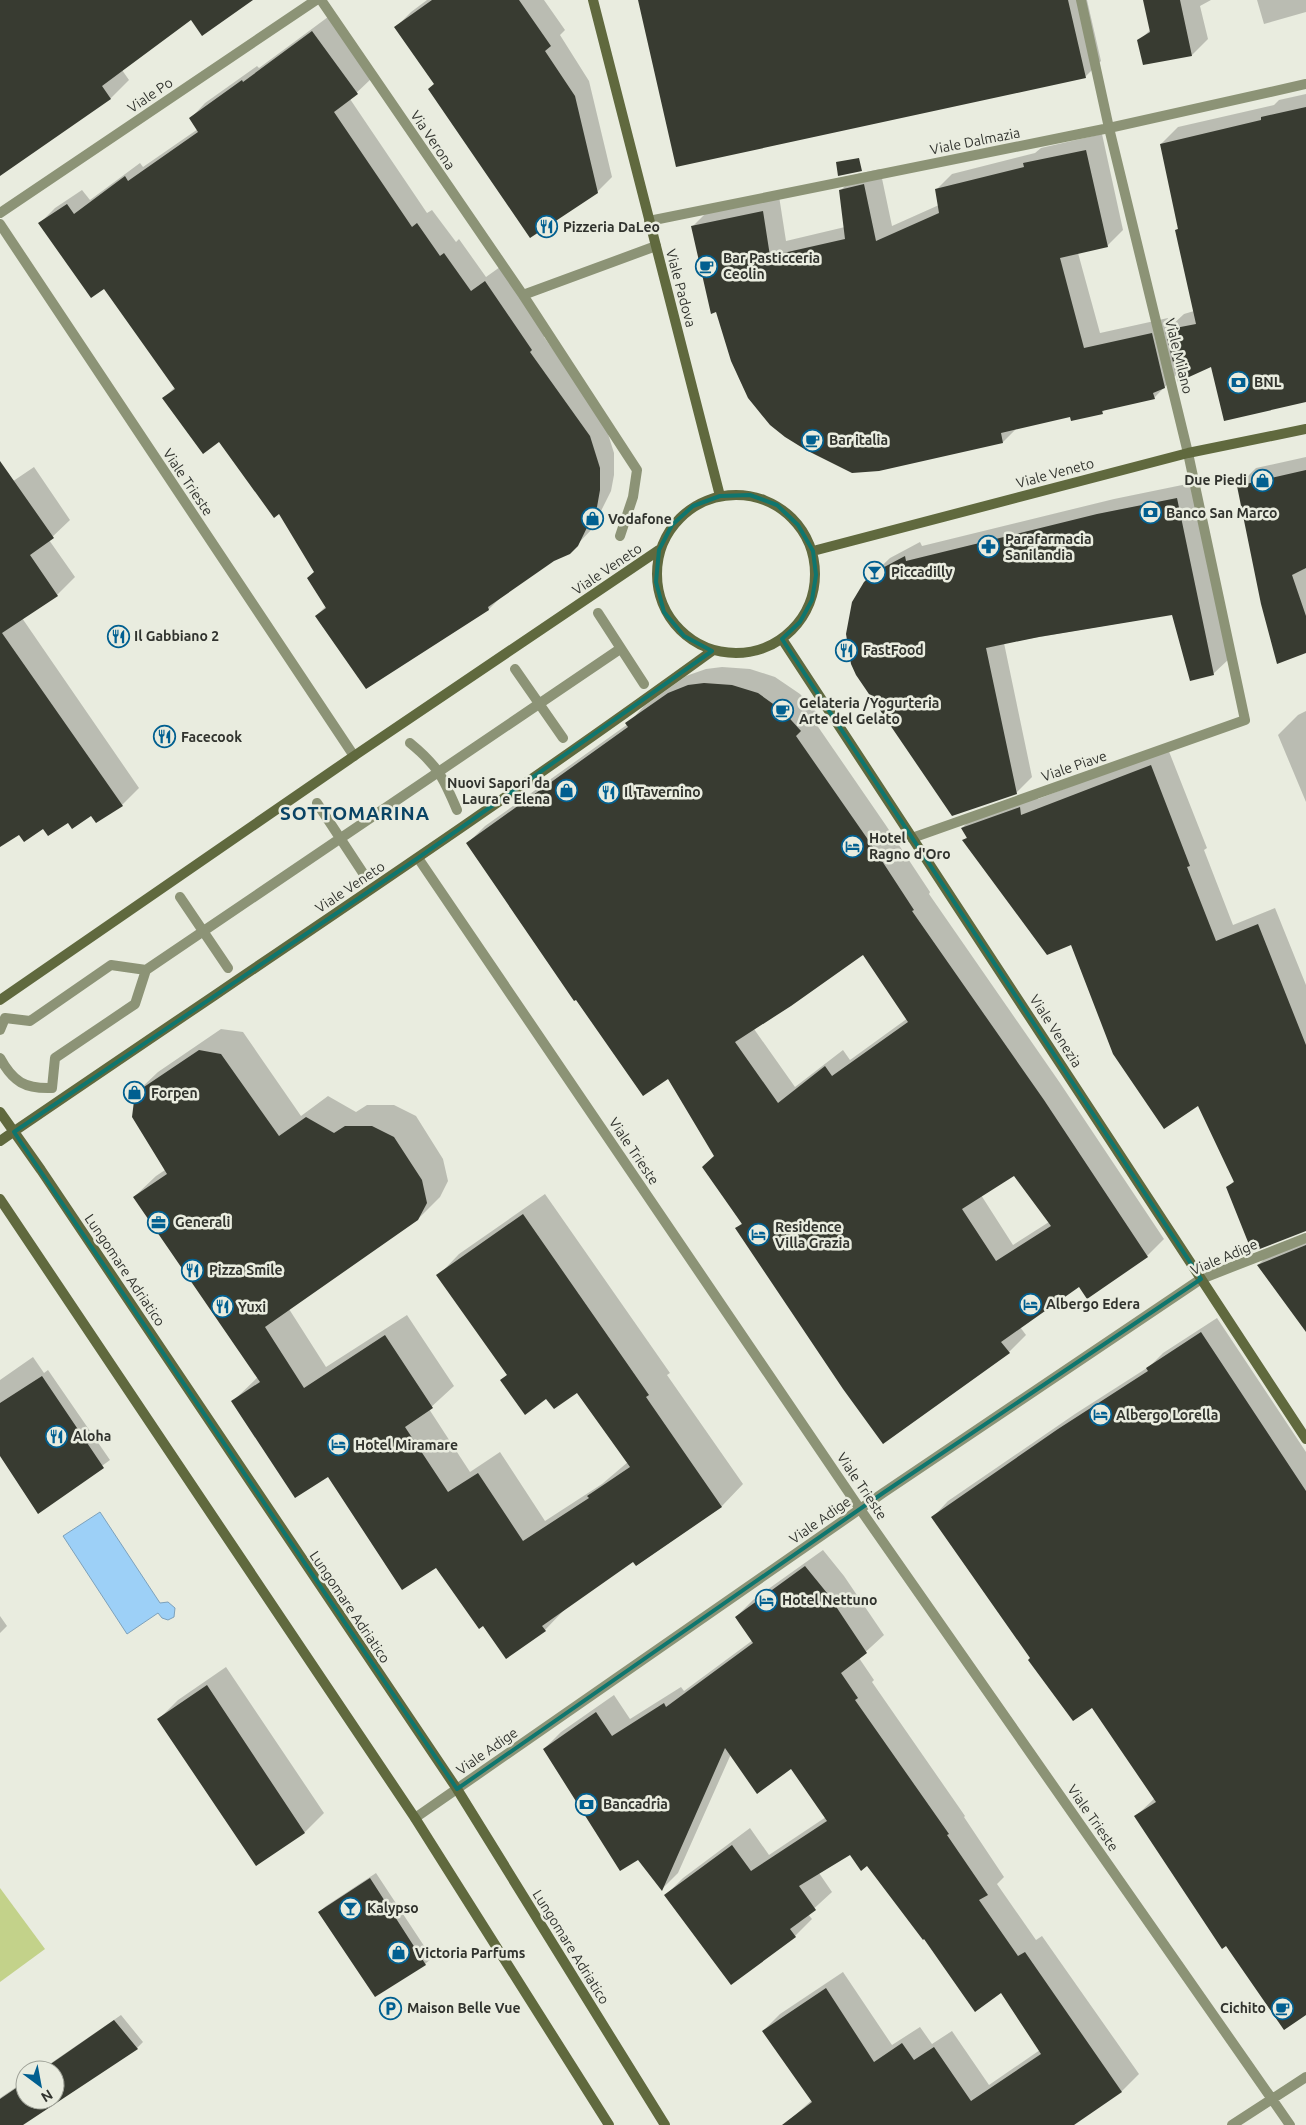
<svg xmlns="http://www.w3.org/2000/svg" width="1306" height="2125" font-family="Ubuntu,sans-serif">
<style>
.green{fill:#c3d28a}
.water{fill:#9dd0f7;stroke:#7da1bb}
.shadow{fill:#0003;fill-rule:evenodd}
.building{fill:#383b31;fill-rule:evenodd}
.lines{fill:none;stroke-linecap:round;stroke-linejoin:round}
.street{stroke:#8c9376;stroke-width:10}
.secondary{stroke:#60693e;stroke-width:10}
.marked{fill:none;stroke:#0f766e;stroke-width:4;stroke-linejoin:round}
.labels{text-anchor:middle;stroke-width:5;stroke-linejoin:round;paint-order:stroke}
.street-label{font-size:14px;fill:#31332e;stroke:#e9ecdf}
.poi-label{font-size:14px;font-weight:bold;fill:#31332e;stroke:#e9ecdf;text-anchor:start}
.district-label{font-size:19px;font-weight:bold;letter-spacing:1px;fill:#094364;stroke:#e9ecdf}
</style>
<rect width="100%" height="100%" fill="#e9ecdf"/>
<!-- green -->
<path class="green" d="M0 1888 45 1949 0 1982Z"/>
<!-- water -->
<path class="water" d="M100 1512 160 1603 168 1602 175 1608 174 1617 168 1620 162 1618 158 1613 127 1634 63 1536Z"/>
<!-- shadow -->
<path class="shadow" d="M0 0H251L191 18 122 70 129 80 111 98 8 169 0 157Z
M427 0H544L565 30 560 35 589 81 612 177 597 192 435 83 396 27 411 12Z
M640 0H1087L1101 61 1085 77Z
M1145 0H1211L1200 6 1208 39 1192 55 1144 64 1139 41 1151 29Z
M1257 0H1306V12L1264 24Z
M328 17 372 78 350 99 427 213 432 210 456 242 459 239 486 277 500 267 546 334 544 337 604 421 614 453V475L611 491 592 529 569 553 554 560 502 596 489 609 316 616 326 606 315 572 279 512 219 441 164 398 175 387 104 288 40 223 55 208 82 190 90 200 140 163 143 167 198 129 191 118 205 103 257 66 259 68Z
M1306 94V389L1212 365 1177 374 1154 398 1106 408 1102 413 1071 416 1017 428 1003 442 749 398 739 378 693 226 709 210 779 196 786 241 845 227 841 190 857 174 880 169 892 226 939 205 936 190 952 174 1035 153 1041 148 1102 134 1123 230 1107 246 1078 253 1100 333 1168 318 1170 327 1184 314 1194 311 1176 230 1179 228 1161 144 1178 127 1274 105 1279 100Z
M1306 457V651L1238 486 1256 468Z
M34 467 70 520 49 540 75 577 57 595 22 618 139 788 122 805 19 833 0 846V490Z
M1192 483 1229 659 1213 674 1173 614 1004 643 1032 777 1016 793 857 675 848 650 847 634 865 582 890 558 920 542 922 546 1114 499Z
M722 667 750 669 775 677 800 694 817 713 812 718 885 824 930 892 929 894 1060 1083 1164 1239 1147 1256 1079 1286 1020 1327 1026 1335 1009 1352 737 1228 742 1223 715 1155 668 1078 468 843 485 826 628 724 644 706 686 676 706 669ZM863 953 908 1018 850 1060 843 1050 795 1087 754 1029ZM1014 1175 1049 1222 1013 1245 981 1195Z
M1306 711V802L1278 735 1298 715Z
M1168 749 1207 848 1204 850 1233 925 1275 908 1306 985V1230L1228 1187 1235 1180 1198 1104 1072 944 964 840 968 836 962 828 979 811 1037 791 1038 799Z
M221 1029 243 1032 301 1116 328 1096 356 1112 367 1105H394L416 1116 443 1159 448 1181 440 1197 418 1219 289 1309 326 1367 407 1315 454 1386 429 1409 470 1472 500 1452 545 1521 602 1484 628 1462 577 1391 547 1397 502 1380 508 1374 438 1276 459 1254 545 1194 670 1373 667 1375 743 1484 722 1506 637 1565 633 1560 566 1608 545 1630 483 1624 437 1566 328 1476 233 1401 258 1377 134 1197 156 1176 165 1170 136 1093 158 1072Z
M1306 1236V1330L1258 1265 1275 1248Z
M1217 1318 1306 1452V2013L1136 1816 1155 1798 1092 1706 1031 1658 933 1517 948 1501 1075 1414 1150 1366 1163 1353Z
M33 1357 44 1373 48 1370 110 1460 38 1513 0 1454V1380Z
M823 1550 844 1576 884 1635 859 1658 874 1680 872 1682 965 1816 964 1817 1004 1877 997 1884 1036 1940 1042 1936 1139 2074 1122 2091 1071 2125H784L812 2100 763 2031 780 2014 843 1972 892 2045 920 2027 932 2044 952 2031 989 2085 1040 2050 1001 1992 925 1938 867 1865 850 1853 819 1873 832 1892 808 1914 812 1919 795 1936 666 1895 683 1878 750 1828 769 1855 826 1817 791 1768 731 1754 678 1873 662 1889 638 1858 544 1749 561 1732 614 1695 630 1719 681 1687 684 1691 753 1640 736 1617 753 1600Z
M0 1616 7 1626 0 1633Z
M226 1667 324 1813 305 1832 256 1864 159 1719 178 1700Z
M376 1873 432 1958 425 1964 319 1912 326 1906Z
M121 2015 143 2042 137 2048 21 2125H0V2098L25 2081V2100H55V2070H41Z"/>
<!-- building -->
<path class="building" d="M0 0H253L202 36 191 20 102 86 111 99 0 176Z
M432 0H519L551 46 545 51 575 96 598 193 530 238 428 89 434 84 394 27Z
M638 0H1068L1086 78 676 167Z
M1143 0H1180L1192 56 1143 65 1137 40 1150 32Z
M312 31 358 94 334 112 412 227 417 223 440 256 444 253 471 291 485 281 532 350 530 352 590 436 600 468V490L597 507 578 546 570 554 554 561 488 607 489 610 366 689 315 616 326 608 307 578 314 572 279 514 274 518 219 442 203 454 162 398 175 389 104 289 91 298 38 223 67 204 74 214 125 176 128 181 198 132 189 118 242 80 243 82Z
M1306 107V402L1224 421 1211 367 1178 382 1165 330 1196 324 1175 230 1178 229 1160 144 1261 120V117Z
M1086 150 1108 247 1060 258 1084 348 1152 333 1165 388 1153 393 1155 399 1102 411 1103 414 1071 421 1070 417 1001 433 1003 443 879 471 852 473 806 450 785 437 770 425 748 398 731 361 716 312 711 314 691 226 763 211 770 256 845 239 839 190 864 184 876 241 939 213 935 189 1024 167 1023 163Z
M859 158 862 171 838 176 836 162Z
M0 461 54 538 30 555 58 596 2 633 123 806 96 823 91 816 72 829 68 823 48 836 43 829 24 842 19 835 0 847Z
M1306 470V568L1292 575 1306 616V653L1277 664 1261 604 1237 486Z
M1177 498 1214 675 1190 681 1172 615 1039 637 986 648 1017 794 952 816 856 675 851 664 846 634 852 602 864 582 873 573 905 556 906 561 1097 514Z
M704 683 732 685 758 693 783 711 801 731 796 736 869 841 914 910 912 911 1044 1100 1148 1257 1087 1299 1079 1287 1001 1342 1010 1353 883 1444 843 1389 735 1228 742 1224 702 1167 714 1156 668 1079 643 1096 576 1000 574 1001 466 843 628 727 625 723 668 693 688 685ZM863 955 908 1022 832 1076 825 1066 778 1103 735 1042 791 1006ZM1014 1176 1051 1226 996 1261 962 1209Z
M1151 765 1190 866 1187 867 1216 941 1258 924 1306 1045V1231L1252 1252 1226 1187 1234 1182 1198 1106 1164 1129 1113 1054 1071 945 1047 955 962 840 967 838 961 828 1020 807 1021 815Z
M199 1050 221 1054 279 1136 306 1117 334 1133 345 1126H372L394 1137 422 1180 427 1203 418 1220 265 1327 304 1388 385 1335 433 1408 405 1427 448 1492 478 1473 523 1541 589 1498 587 1496 630 1467 577 1393 554 1409 546 1399 525 1415 500 1380 507 1375 436 1275 523 1214 649 1395 646 1397 722 1507 636 1566 633 1562 542 1626 546 1631 506 1659 483 1626 479 1629 436 1568 402 1590 328 1477 295 1498 231 1401 260 1382 133 1197 167 1174 132 1117 135 1093Z
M1306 1245V1332L1257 1265Z
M1201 1332 1306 1491V2015L1284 2030 1226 1946 1222 1949 1134 1816 1156 1802 1092 1708 1073 1721 1028 1660 1030 1658 931 1517 1058 1429 1148 1371 1146 1368Z
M42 1376 104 1468 38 1514 0 1456V1403Z
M805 1566 827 1593 867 1653 841 1673 858 1698 855 1700 949 1834 947 1835 988 1895 979 1900 1018 1956 1025 1952 1122 2092 1074 2125H782L812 2102 762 2031 826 1988 874 2062 902 2043 914 2060 934 2047 971 2101 1041 2054 1001 1993 975 2012 924 1939 923 1940 867 1866 861 1871 850 1855 799 1886 816 1910 790 1929 796 1937 731 1985 664 1895 732 1845 751 1871 827 1821 791 1769 757 1794 725 1748 662 1891 638 1860 620 1871 543 1749 596 1712 612 1736 664 1703 666 1707 753 1643 735 1617Z
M207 1685 305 1833 256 1866 157 1719Z
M370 1878 426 1965 375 1997 318 1912Z
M114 2020 138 2049 23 2125H0V2099L25 2082V2100H55V2070H42Z"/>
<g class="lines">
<!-- street -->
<path class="street" d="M321 0 523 295 656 246
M0 213 316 0
M649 221 1109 128 1306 84
M0 224 354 756
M523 295 637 470 633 497 620 536
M598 613 644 684
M515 669 563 738
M410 743C438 766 443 777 457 810
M317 803 363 873
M912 838 1245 720 1188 453 1109 128 1081 0
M418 858 860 1509 1290 2125
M180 897 228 968
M0 1030 5 1018 30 1021 111 965 146 970 620 649
M0 1058C13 1082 25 1089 52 1088L55 1058 135 1004 146 970
M415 1818 883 1493 1201 1279 1306 1238
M1232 2125 1306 2077"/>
<!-- secondary -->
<path class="secondary" d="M593 0 720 496
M657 574a79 79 0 1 1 158 0a79 79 0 1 1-158 0Z
M813 551 1188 453 1306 429
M782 639 1306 1439
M0 1000 354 756 659 550
M0 1112 41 1170 457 1789 665 2125
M0 1141C238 978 479 820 712 651
M0 1199 415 1818 609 2125"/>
</g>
<!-- marked area -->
<path class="marked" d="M750 495 777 505 798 525 813 551 816 575 812 600 800 622 782 639 1201 1279 883 1493 457 1789 14 1132 418 858 712 651 684 636 664 612 656 582 659 550 672 525 693 506 720 496Z"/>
<!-- icons -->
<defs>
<symbol id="restaurant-ring" viewBox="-11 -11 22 22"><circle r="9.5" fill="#e9ecdf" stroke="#015f90" stroke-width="1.5"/><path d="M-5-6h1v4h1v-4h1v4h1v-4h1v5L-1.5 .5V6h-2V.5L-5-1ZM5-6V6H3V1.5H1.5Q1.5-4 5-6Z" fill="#015f90"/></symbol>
<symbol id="cafe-ring" viewBox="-11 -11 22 22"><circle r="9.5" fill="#e9ecdf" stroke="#015f90" stroke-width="1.5"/><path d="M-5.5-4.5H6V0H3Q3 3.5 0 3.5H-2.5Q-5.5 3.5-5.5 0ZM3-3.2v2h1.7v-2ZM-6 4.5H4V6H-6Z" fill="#015f90"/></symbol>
<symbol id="bank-ring" viewBox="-11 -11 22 22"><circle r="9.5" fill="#e9ecdf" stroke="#015f90" stroke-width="1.5"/><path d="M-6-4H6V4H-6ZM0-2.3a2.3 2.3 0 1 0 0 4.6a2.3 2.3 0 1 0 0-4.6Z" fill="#015f90"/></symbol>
<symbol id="shop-ring" viewBox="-11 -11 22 22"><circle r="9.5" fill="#e9ecdf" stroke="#015f90" stroke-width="1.5"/><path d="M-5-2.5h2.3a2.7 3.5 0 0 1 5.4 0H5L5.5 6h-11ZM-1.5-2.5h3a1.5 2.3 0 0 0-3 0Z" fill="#015f90"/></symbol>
<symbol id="pharmacy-ring" viewBox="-11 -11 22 22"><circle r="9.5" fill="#e9ecdf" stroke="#015f90" stroke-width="1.5"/><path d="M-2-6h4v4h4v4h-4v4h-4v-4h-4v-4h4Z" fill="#015f90"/></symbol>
<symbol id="bar-ring" viewBox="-11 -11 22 22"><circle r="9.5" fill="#e9ecdf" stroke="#015f90" stroke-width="1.5"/><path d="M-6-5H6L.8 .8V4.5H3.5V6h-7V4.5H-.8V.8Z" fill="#015f90"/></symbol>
<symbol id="hotel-ring" viewBox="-11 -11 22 22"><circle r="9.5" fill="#e9ecdf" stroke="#015f90" stroke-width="1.5"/><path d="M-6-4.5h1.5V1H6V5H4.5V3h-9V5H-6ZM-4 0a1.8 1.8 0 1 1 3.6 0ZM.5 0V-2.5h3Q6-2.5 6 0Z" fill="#015f90"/></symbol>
<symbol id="office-ring" viewBox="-11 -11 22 22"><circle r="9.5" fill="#e9ecdf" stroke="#015f90" stroke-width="1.5"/><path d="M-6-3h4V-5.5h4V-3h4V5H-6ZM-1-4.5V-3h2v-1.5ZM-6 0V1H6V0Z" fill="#015f90"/></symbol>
<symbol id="parking-ring" viewBox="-11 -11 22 22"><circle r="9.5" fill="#e9ecdf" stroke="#015f90" stroke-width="1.5"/><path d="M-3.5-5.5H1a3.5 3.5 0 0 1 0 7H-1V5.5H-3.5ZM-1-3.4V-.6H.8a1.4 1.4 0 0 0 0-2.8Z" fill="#015f90"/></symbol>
</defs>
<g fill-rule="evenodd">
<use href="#restaurant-ring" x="534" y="214" width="25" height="25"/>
<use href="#cafe-ring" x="694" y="254" width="25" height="25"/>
<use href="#bank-ring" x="1226" y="370" width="25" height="25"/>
<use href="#cafe-ring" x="800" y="428" width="25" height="25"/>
<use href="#shop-ring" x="1250" y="468" width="25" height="25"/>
<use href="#bank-ring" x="1138" y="500" width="25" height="25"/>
<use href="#shop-ring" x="580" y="506" width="25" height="25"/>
<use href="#pharmacy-ring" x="976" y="534" width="25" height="25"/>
<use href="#bar-ring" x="862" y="560" width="25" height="25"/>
<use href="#restaurant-ring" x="106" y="624" width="25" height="25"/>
<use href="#restaurant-ring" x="834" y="638" width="25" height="25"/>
<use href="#cafe-ring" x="770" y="698" width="25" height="25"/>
<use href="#restaurant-ring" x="152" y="724" width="25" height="25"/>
<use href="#shop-ring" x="554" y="778" width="25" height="25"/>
<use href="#restaurant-ring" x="596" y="780" width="25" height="25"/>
<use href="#hotel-ring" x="840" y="834" width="25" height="25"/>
<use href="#shop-ring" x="122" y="1080" width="25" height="25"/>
<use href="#office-ring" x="146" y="1210" width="25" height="25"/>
<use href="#hotel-ring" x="746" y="1222" width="25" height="25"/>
<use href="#restaurant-ring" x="180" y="1258" width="25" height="25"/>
<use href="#hotel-ring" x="1018" y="1292" width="25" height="25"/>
<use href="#restaurant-ring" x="210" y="1294" width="25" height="25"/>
<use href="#hotel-ring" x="1088" y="1402" width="25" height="25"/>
<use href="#restaurant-ring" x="44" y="1424" width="25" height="25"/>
<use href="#hotel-ring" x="326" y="1432" width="25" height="25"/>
<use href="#hotel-ring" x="754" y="1588" width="25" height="25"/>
<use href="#bank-ring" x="574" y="1792" width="25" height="25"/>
<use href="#bar-ring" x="338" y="1896" width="25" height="25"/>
<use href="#shop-ring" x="386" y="1940" width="25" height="25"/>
<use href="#parking-ring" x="378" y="1996" width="25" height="25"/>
<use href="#cafe-ring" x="1270" y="1996" width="25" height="25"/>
</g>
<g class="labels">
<!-- street labels -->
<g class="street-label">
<text transform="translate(150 95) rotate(-34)" y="5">Viale Po</text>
<text transform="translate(433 140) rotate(56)" y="5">Via Verona</text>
<text transform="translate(975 141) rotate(-11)" y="5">Viale Dalmazia</text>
<text transform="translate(681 288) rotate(75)" y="5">Viale Padova</text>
<text transform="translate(1179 356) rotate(76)" y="5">Viale Milano</text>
<text transform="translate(1055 473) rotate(-15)" y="5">Viale Veneto</text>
<text transform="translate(188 482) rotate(56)" y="5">Viale Trieste</text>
<text transform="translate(607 569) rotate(-34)" y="5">Viale Veneto</text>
<text transform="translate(1074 766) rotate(-19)" y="5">Viale Piave</text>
<text transform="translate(350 887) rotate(-34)" y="5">Viale Veneto</text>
<text transform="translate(1056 1031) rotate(57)" y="5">Viale Venezia</text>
<text transform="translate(634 1151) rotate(56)" y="5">Viale Trieste</text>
<text transform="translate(1224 1257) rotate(-23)" y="5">Viale Adige</text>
<text transform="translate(125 1270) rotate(56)" y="5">Lungomare Adriatico</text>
<text transform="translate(862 1486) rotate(56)" y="5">Viale Trieste</text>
<text transform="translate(820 1520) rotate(-35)" y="5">Viale Adige</text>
<text transform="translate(350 1607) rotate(56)" y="5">Lungomare Adriatico</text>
<text transform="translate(487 1751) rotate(-35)" y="5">Viale Adige</text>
<text transform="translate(1093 1818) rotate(55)" y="5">Viale Trieste</text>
<text transform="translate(571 1947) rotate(58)" y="5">Lungomare Adriatico</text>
</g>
<!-- poi labels -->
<g class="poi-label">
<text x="563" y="232">Pizzeria DaLeo</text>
<text x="723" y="263">Bar Pasticceria<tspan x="723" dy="16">Ceolin</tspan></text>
<text x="1254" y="387">BNL</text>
<text x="829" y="445">Bar italia</text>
<text x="1247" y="485" text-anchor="end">Due Piedi</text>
<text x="1166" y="518">Banco San Marco</text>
<text x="608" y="524">Vodafone</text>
<text x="1005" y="544">Parafarmacia<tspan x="1005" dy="16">Sanilandia</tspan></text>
<text x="891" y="577">Piccadilly</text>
<text x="134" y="641">Il Gabbiano 2</text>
<text x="863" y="655">FastFood</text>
<text x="799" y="708">Gelateria /Yogurteria<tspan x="799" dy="16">Arte del Gelato</tspan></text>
<text x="181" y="742">Facecook</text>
<text x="550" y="788" text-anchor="end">Nuovi Sapori da<tspan x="550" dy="16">Laura e Elena</tspan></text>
<text x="624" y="797">Il Tavernino</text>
<text x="869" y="843">Hotel<tspan x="869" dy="16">Ragno d'Oro</tspan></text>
<text x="151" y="1098">Forpen</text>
<text x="175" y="1227">Generali</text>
<text x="775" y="1232">Residence<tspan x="775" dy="16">Villa Grazia</tspan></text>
<text x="209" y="1275">Pizza Smile</text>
<text x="1046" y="1309">Albergo Edera</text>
<text x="238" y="1312">Yuxi</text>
<text x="1116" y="1420">Albergo Lorella</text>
<text x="73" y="1441">Aloha</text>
<text x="355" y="1450">Hotel Miramare</text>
<text x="782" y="1605">Hotel Nettuno</text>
<text x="603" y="1809">Bancadria</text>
<text x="367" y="1913">Kalypso</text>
<text x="415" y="1958">Victoria Parfums</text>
<text x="407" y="2013">Maison Belle Vue</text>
<text x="1266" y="2013" text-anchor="end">Cichito</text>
</g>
<!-- district labels -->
<g class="district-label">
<text x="355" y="820">SOTTOMARINA</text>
</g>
</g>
<!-- north arrow -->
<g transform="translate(40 2085) rotate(148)"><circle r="24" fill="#e9ecdf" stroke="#9fa298"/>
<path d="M0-4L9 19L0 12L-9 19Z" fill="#015f90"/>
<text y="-8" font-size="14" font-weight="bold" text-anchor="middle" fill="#31332e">N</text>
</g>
</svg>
